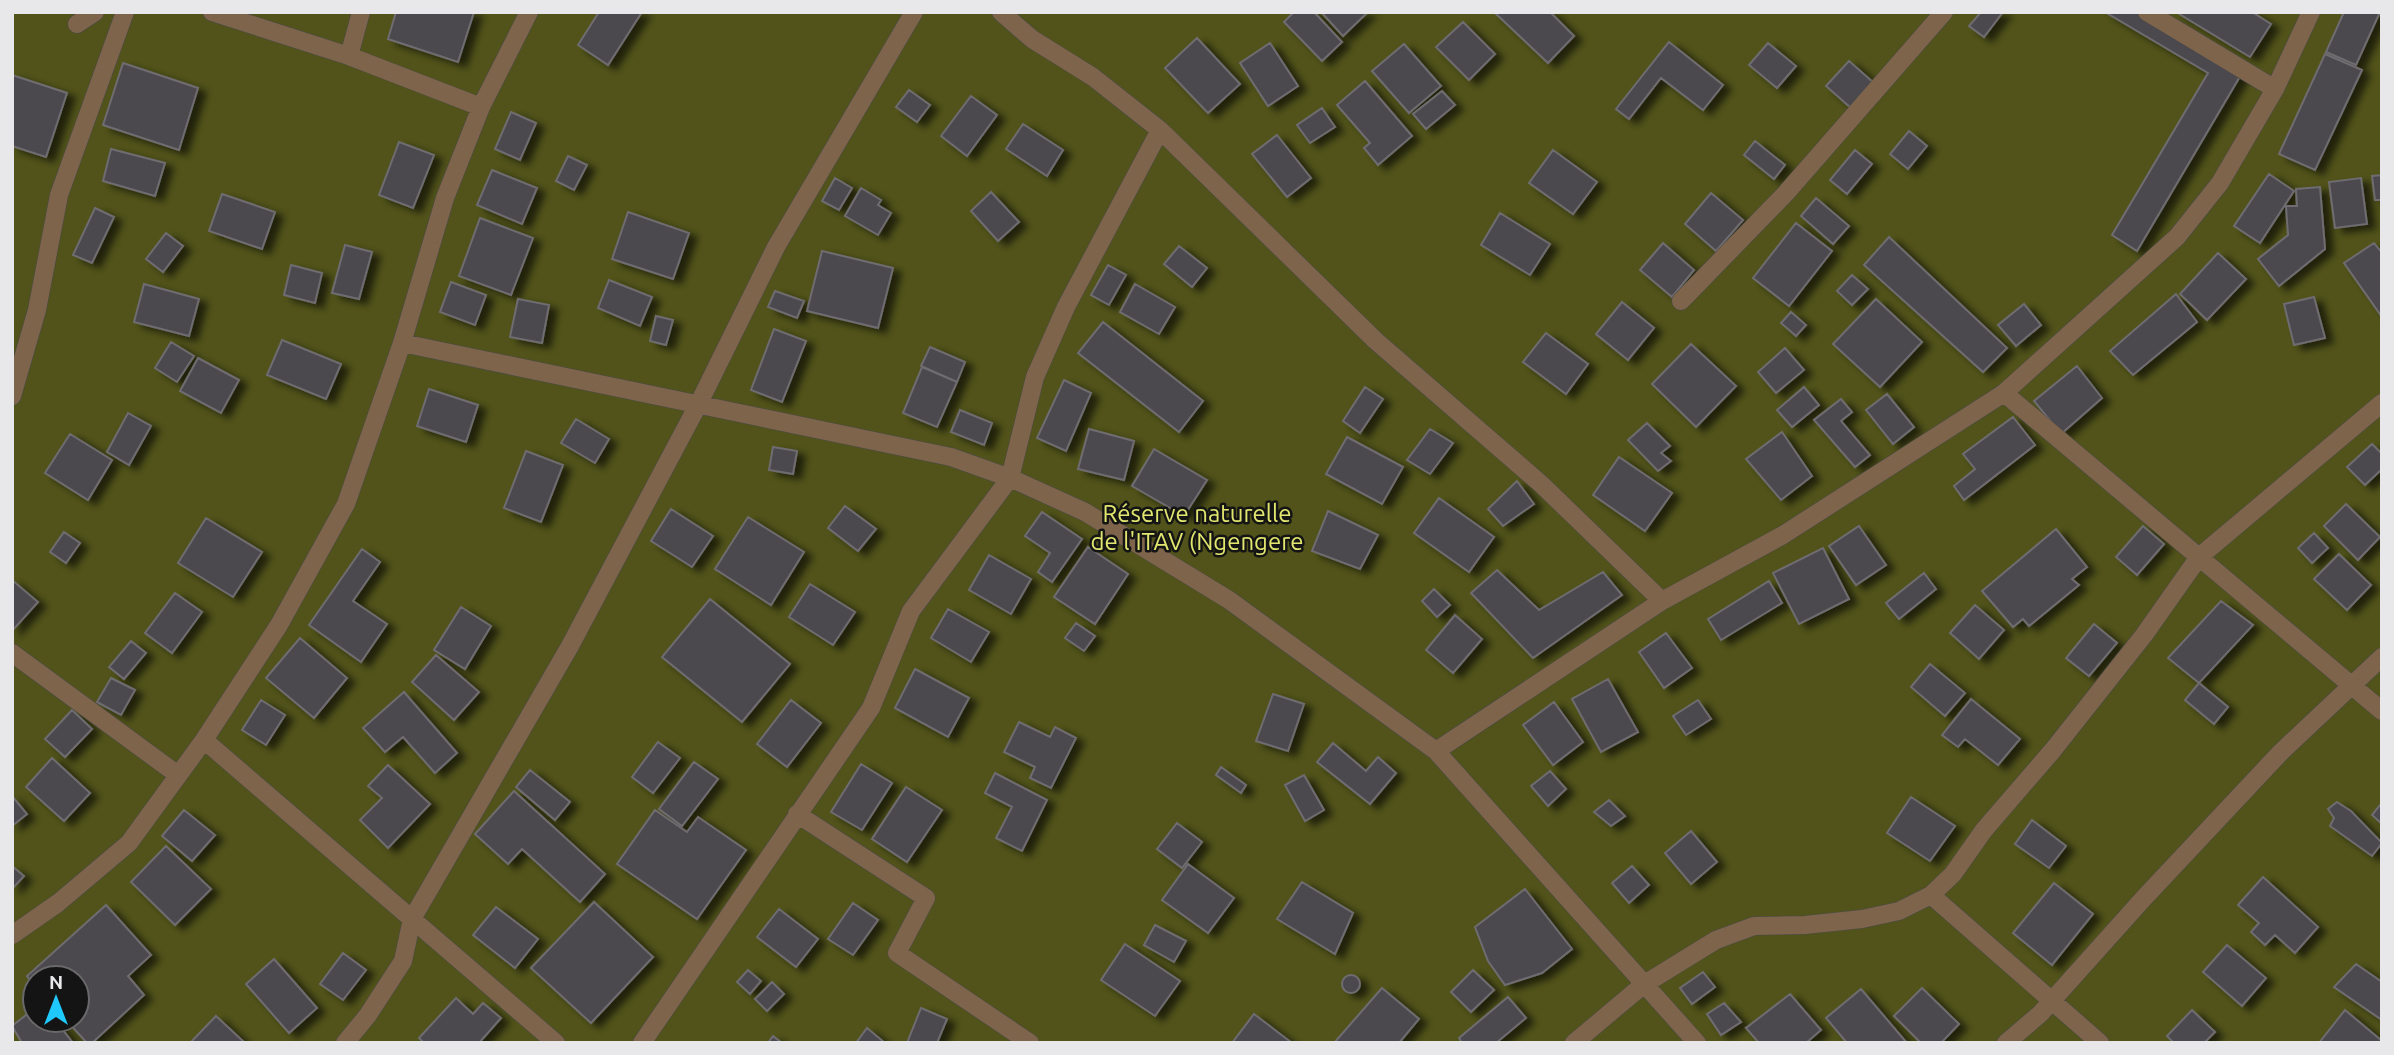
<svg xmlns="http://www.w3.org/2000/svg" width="2394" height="1055" font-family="Ubuntu,sans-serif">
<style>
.green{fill:#51531a;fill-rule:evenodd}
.building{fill:#4b494d;stroke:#6e6c70;stroke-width:2;filter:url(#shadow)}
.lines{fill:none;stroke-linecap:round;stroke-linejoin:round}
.street-casing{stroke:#4a494c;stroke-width:19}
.street{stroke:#7d644a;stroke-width:18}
.labels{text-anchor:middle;stroke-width:5;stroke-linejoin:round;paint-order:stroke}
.park-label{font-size:24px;fill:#e1e66e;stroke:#141415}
</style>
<defs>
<filter id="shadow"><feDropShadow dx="8" dy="4.5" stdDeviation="3.5" flood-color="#0009"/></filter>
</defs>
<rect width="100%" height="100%" fill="#2c2b2e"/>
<!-- green -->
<path class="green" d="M12 12H2382V1043H12ZM35 978H77V1020H35Z"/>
<!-- building -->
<path class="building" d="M396 12H474L458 62 388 39Z
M599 12H642L608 65 578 45Z
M1294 12H1314L1342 42 1322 61 1284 22Z
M1321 12H1368L1343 36Z
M1494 12H1550L1574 36 1548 63Z
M1981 12H2003L1984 37 1969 26Z
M2105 12H2137L2242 73 2137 251 2112 235 2208 73Z
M2176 12H2252L2271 24 2250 57Z
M2344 12H2380L2356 65 2326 52Z
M1463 22 1495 54 1469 80 1436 47Z
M1197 38 1240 84 1208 113 1165 68Z
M1669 42 1723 85 1703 110 1661 78 1629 119 1616 109Z
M1270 43 1298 86 1268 106 1240 63Z
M1768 43 1796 66 1777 88 1749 65Z
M1404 44 1441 86 1409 113 1372 71Z
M2325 54 2362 70 2315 170 2279 154Z
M1849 61 1874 83 1851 108 1826 86Z
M123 63 198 88 179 150 103 125Z
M12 75 67 93 46 157 12 146Z
M1365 81 1412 136 1378 165 1364 148 1370 143 1337 105Z
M909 90 930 105 917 122 896 107Z
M1442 91 1455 105 1426 129 1413 114Z
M971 96 997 115 967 156 941 136Z
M1322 108 1335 127 1310 143 1297 125Z
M511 112 536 123 520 160 495 149Z
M1023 124 1063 150 1047 176 1006 149Z
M1909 131 1927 146 1908 169 1890 154Z
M1277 135 1311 178 1287 197 1252 154Z
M1755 141 1785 165 1774 179 1744 155Z
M399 142 434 155 413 208 379 195Z
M111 149 165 163 155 196 103 181Z
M1553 150 1597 182 1573 214 1529 183Z
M1855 150 1872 164 1847 194 1830 180Z
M568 156 587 165 574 190 556 181Z
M492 170 537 188 522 224 477 205Z
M2269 174 2294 191 2260 243 2234 226Z
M2382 175V200H2375L2372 176Z
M835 178 852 188 839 210 822 201Z
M2361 178 2367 224 2335 228 2329 182Z
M2320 187 2325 249 2279 286 2258 259 2288 235 2286 206H2297L2296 189Z
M861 188 881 200 878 205 891 213 878 235 845 216Z
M991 192 1019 222 998 241 971 211Z
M1711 193 1743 220 1716 251 1685 224Z
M222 194 275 212 262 249 209 231Z
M1816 198 1849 226 1833 244 1801 216Z
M95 208 114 217 92 263 73 255Z
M628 212 689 233 673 279 612 259Z
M1500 213 1550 244 1530 275 1481 245Z
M480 218 533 238 511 295 459 276Z
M1796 223 1832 251 1789 306 1753 278Z
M166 233 183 246 163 272 146 259Z
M1889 237 2007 348 1983 372 1864 265Z
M1663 243 1694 270 1672 297 1640 270Z
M2374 243 2382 253V317L2344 263Z
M345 245 372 252 359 299 332 293Z
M1179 246 1207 268 1192 287 1164 264Z
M822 251 893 268 878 328 807 311Z
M2218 253 2246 279 2207 320 2180 294Z
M291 265 322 273 315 303 284 295Z
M1108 265 1126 275 1109 305 1091 295Z
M1852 275 1868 289 1852 305 1837 291Z
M609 280 652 297 640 326 598 308Z
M451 282 486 295 475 325 440 312Z
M144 284 199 299 189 336 134 322Z
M1135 284 1175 307 1159 334 1120 312Z
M775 291 804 301 797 318 768 307Z
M2176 294 2197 322 2133 375 2110 351Z
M2314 297 2325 338 2294 345 2284 304Z
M518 299 549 305 542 343 510 337Z
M1876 299 1922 342 1880 387 1833 344Z
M1622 302 1654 328 1628 360 1596 334Z
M2024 304 2041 325 2016 346 1998 325Z
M1791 312 1806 325 1796 336 1781 323Z
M656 316 673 320 666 345 650 341Z
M1103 322 1203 401 1179 432 1078 353Z
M774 329 806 341 782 402 751 390Z
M1546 333 1588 364 1566 394 1523 362Z
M282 340 341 364 326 399 267 375Z
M171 342 194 356 177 382 155 368Z
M1691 344 1736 386 1696 427 1652 384Z
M930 347 965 362 957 382 921 366Z
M1785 348 1804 370 1776 393 1758 372Z
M198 358 239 380 221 413 180 391Z
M2077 366 2102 398 2061 434 2034 401Z
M922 367 957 382 937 427 903 413Z
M1064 380 1091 393 1066 451 1037 438Z
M1365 387 1383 399 1360 433 1343 421Z
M1804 387 1819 405 1792 427 1777 410Z
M429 389 478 405 466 442 417 426Z
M1887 394 1914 427 1893 444 1866 410Z
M1841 399 1852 412 1841 421 1870 455 1855 467 1814 420Z
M960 410 992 423 984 445 951 432Z
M128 413 151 426 129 465 107 452Z
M2013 417 2035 445 1964 500 1954 486 1975 469 1963 454Z
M576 419 609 439 595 463 561 443Z
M1647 423 1670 446 1661 453 1671 461 1658 471 1628 440Z
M1089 429 1134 441 1124 480 1078 469Z
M1430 429 1453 443 1430 474 1407 460Z
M1782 432 1812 476 1781 500 1746 459Z
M70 434 112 460 88 500 45 473Z
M1347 437 1403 467 1382 504 1326 474Z
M2372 444 2382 454V469L2365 485 2347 467Z
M773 447 797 451 793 474 769 470Z
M1154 449 1207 480 1184 516 1132 486Z
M526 451 563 465 541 522 504 508Z
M1619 457 1672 493 1645 531 1593 495Z
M1517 481 1534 504 1503 526 1488 509Z
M1439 498 1494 537 1469 572 1414 533Z
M2346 504 2380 537 2358 560 2324 526Z
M845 506 876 529 858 551 828 528Z
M671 509 713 536 692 567 651 541Z
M1328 511 1378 535 1360 569 1312 551Z
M1042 512 1082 539 1052 582 1038 572 1050 553 1025 536Z
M748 517 804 552 771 605 715 569Z
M206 518 262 552 233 597 178 563Z
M1859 526 1886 565 1856 585 1829 546Z
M2143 526 2164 544 2137 575 2116 557Z
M2056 529 2087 567 2072 579 2079 585 2029 626 2023 619 2013 627 1982 591Z
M64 532 80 543 66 563 50 552Z
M2314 533 2328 548 2312 563 2298 548Z
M1088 547 1128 574 1095 624 1054 597Z
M1823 548 1849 599 1799 624 1773 573Z
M362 549 380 562 353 601 387 624 361 662 309 625Z
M2339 554 2371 585 2347 610 2314 579Z
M989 555 1031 579 1011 614 969 590Z
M1497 570 1539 610 1603 572 1622 595 1533 658 1471 593Z
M1924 573 1936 589 1899 619 1886 603Z
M12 580 38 602 12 631Z
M1769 581 1782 603 1721 640 1708 619Z
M810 584 855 612 833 645 789 617Z
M1434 589 1450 605 1437 617 1422 601Z
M175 593 202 612 172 653 145 633Z
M710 599 790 664 742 722 662 657Z
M2221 601 2253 625 2199 683 2168 658Z
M1975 605 2004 630 1979 659 1950 633Z
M461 607 491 626 465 669 434 650Z
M948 609 989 632 971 662 931 638Z
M1455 615 1482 639 1453 673 1426 650Z
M1076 623 1095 636 1084 651 1065 638Z
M2094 624 2117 643 2089 676 2066 658Z
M1666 633 1692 668 1664 688 1639 652Z
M300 638 347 678 314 718 266 678Z
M131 641 146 653 124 679 109 667Z
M436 655 479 692 454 720 412 682Z
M1930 664 1965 693 1945 716 1911 687Z
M915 669 969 698 948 737 895 708Z
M111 678 135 690 121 715 97 702Z
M1608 679 1638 732 1601 752 1572 699Z
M2199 683 2228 707 2214 724 2185 700Z
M404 692 457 753 435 773 403 737 385 752 363 728Z
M1273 694 1304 704 1288 751 1256 741Z
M1971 699 2020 739 1998 765 1965 739 1958 747 1942 735Z
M261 700 285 715 266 745 242 730Z
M791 700 821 723 787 767 757 744Z
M1698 700 1711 719 1686 735 1673 716Z
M1554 702 1583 742 1553 765 1523 725Z
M72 710 92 729 65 757 45 739Z
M1019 722 1050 737 1055 727 1076 738 1051 788 1030 778 1035 767 1004 752Z
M658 742 680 758 653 793 632 777Z
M1333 743 1366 771 1378 757 1396 773 1370 804 1317 762Z
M52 758 90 793 64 821 26 787Z
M694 762 718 779 682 826 659 809Z
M861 764 892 783 862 830 831 812Z
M388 765 430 804 388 848 360 820 382 798 368 786Z
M1221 767 1246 785 1241 793 1216 775Z
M530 770 570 802 555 820 516 787Z
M1550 771 1566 789 1548 806 1531 786Z
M995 773 1047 800 1022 851 996 838 1012 807 985 793Z
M1304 775 1324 810 1305 821 1285 785Z
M2381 781 2382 780V824L2372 815 2381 804Z
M906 787 942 810 907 862 872 839Z
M514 791 605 874 580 902 522 849 508 864 475 834Z
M12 796 27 814 12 826Z
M1911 797 1955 826 1930 861 1887 833Z
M1609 800 1625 816 1611 826 1594 812Z
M2337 802 2351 811 2382 843 2372 856 2330 826 2334 818 2328 809Z
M184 810 215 835 192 861 162 836Z
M655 810 687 832 698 817 746 850 697 919 617 864Z
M2032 820 2066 846 2049 868 2015 844Z
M1177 823 1202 842 1182 868 1157 849Z
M1691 831 1717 862 1691 884 1665 853Z
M166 846 211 889 175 925 131 882Z
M1188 864 1234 898 1208 933 1162 900Z
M12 866 24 876 12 889Z
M1632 866 1649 885 1629 903 1612 883Z
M2263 877 2318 927 2295 953 2275 935 2265 945 2251 932 2259 923 2238 905Z
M1302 882 1353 913 1335 954 1277 919Z
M2054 883 2093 914 2052 965 2013 933Z
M1525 889 1572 949 1542 973 1505 985 1488 961 1475 927Z
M594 902 653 957 591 1023 531 968Z
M853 903 878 920 853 955 828 939Z
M106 905 151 955 128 976 144 995 92 1043H87L66 1020H77V978H35V986L27 976Z
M496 907 538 939 515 968 473 935Z
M779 909 818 939 796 967 757 937Z
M1155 925 1186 941 1174 962 1144 945Z
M1125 944 1180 981 1155 1016 1101 980Z
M2227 945 2266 978 2242 1006 2203 972Z
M343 953 366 970 343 1000 320 984Z
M274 959 317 1008 289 1033 246 984Z
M2356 964 2382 982V1020L2334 987Z
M748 970 761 981 750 994 737 982Z
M1473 970 1494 990 1471 1012 1451 992Z
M1703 972 1715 987 1692 1004 1680 988Z
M1342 984a9 9 0 1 1 18 0a9 9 0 1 1-18 0Z
M772 982 784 994 767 1011 755 999Z
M1382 988 1419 1019 1399 1043H1334Z
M1922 988 1959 1024 1941 1043H1921L1894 1016Z
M1861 989 1907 1043H1847L1826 1018Z
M1790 994 1821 1030 1806 1043H1759L1746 1028Z
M1508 997 1526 1018 1496 1043H1462L1459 1038Z
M456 998 473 1014 483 1003 501 1018 479 1043H424L419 1038Z
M1724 1003 1741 1022 1721 1035 1707 1014Z
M35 1008V1020H55L73 1043H22L12 1026Z
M921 1008 947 1019 937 1043H907Z
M2192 1010 2215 1032 2204 1043H2174L2167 1036Z
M2345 1010 2382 1041V1043H2319Z
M1254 1014 1292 1043H1232Z
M216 1016 245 1043H190Z
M867 1028 885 1043H856Z
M773 1036 782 1043H768Z"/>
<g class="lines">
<defs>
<path id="street" d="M212 12 349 56 481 107
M1001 12 1032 39 1093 77 1160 130 1376 341 1541 484 1662 601
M2147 12 2275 89
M77 24 95 12
M349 56 361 12
M1681 301 1786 193 1944 12
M402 343 951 457 1010 478 1085 512 1229 600 1436 751 1697 1043
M2004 393 2382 711
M12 396 37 310 59 195 125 12
M12 653 178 775
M204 740 556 1043
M1436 751 1662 601 1783 535 2004 393 2177 237 2220 183 2275 89 2311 12
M797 814 926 898 897 953 1030 1043
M1931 895 2100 1043
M12 935 58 903 129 843 204 740 279 625 346 504 402 343 445 198 481 107 529 12
M345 1043 368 1015 403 961 412 919 570 646 698 405 776 247 914 12
M642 1043 871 708 911 611 1010 478 1035 377 1066 307 1160 130
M1574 1043 1643 985 1716 940 1754 926 1805 925 1862 919 1899 911 1931 895 1953 874 1984 830 2053 750 2144 635 2199 557 2382 403
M2006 1043 2040 1014 2143 899 2281 752 2382 657"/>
</defs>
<!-- street casing -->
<use href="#street" class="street-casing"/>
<!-- street -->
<use href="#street" class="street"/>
</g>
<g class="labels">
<!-- park labels -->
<g class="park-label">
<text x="1197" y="522">Réserve naturelle<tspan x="1197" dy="28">de l'ITAV (Ngengere</tspan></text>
</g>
</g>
<!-- border -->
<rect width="2394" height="1055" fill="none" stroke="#e8e7ea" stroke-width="28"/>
<!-- north arrow -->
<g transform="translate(56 999)"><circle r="33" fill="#141415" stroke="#69686a" stroke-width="2"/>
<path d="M0-5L12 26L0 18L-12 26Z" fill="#20c9fd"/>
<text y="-10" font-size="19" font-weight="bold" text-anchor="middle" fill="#e8e7ea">N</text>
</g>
</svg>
